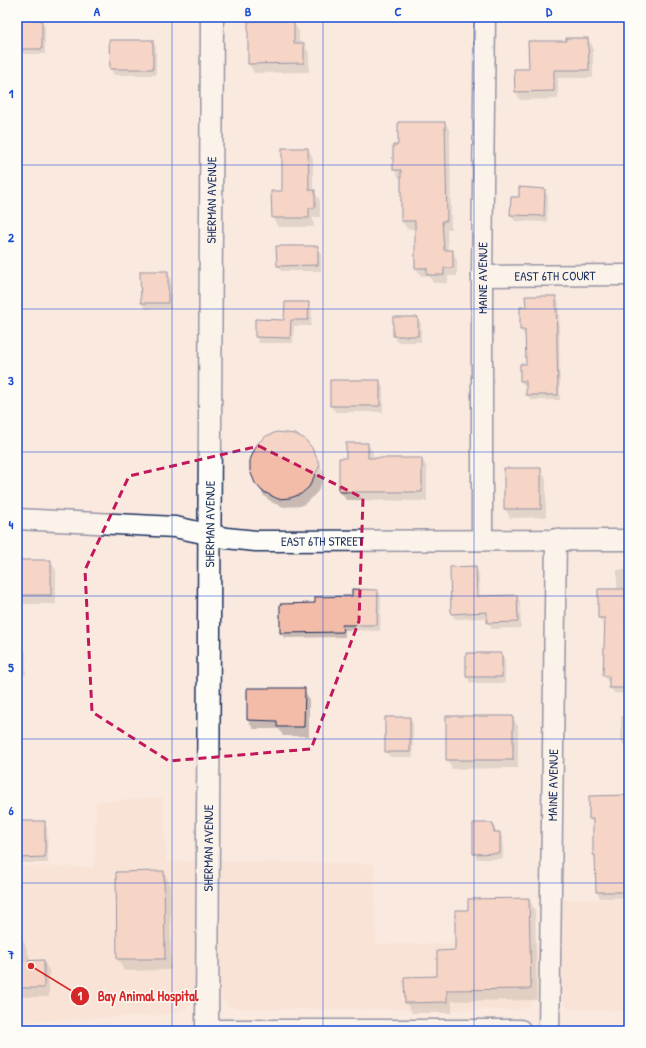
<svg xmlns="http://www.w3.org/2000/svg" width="646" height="1048" font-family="'Patrick Hand',sans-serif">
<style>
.built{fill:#f8dcce}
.shadow{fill:#0003}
.building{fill:#f3bca8;stroke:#1b2f5e}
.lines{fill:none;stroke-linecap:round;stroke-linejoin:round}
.street-casing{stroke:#1b2f5e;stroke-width:23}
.secondary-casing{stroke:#1b2f5e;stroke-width:25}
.primary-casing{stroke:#1b2f5e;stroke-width:25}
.street{stroke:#fdfcf7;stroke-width:20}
.secondary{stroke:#fdfcf7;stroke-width:22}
.primary{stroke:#fdfcf7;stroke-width:22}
.marked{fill:none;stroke:#c2185b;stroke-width:3;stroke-dasharray:8 5;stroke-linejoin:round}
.grid{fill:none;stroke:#1d4ed8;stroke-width:1;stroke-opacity:0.55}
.labels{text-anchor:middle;stroke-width:3;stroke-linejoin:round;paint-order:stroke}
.street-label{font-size:13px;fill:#1b2f5e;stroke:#fdfcf7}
.leader{fill:none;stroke:#d62828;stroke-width:1.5}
.callout-dot{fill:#d62828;stroke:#fdfcf7;stroke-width:1.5}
.mark-label{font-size:12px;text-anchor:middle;font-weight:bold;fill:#fff}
.callout-label{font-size:14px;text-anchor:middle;font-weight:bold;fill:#d62828;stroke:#fdfcf7;stroke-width:3;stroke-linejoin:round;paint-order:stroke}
.neatline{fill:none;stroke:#1d4ed8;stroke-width:1.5}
.grid-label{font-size:13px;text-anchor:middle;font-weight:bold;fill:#1d4ed8}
</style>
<rect width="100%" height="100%" fill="#fae9df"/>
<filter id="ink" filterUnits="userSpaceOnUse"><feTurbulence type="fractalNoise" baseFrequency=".025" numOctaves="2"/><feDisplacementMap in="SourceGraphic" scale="8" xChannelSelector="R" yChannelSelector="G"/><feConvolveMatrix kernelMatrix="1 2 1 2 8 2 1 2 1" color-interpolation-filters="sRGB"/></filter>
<g filter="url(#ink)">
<!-- built -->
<path class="built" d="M162 797 167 861H199L196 984 192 1001 183 1010 166 1015 17 1022V866L94 867 96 802Z
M217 861 374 864 376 944 542 943 540 990 530 1006 518 1010 243 1009 229 1007 221 999 218 984Z
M560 899H629V1011L578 1010 568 1008 564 1003 561 992Z"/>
<!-- shadow -->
<path class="shadow" d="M17 21H41L45 27V54H23L20 49H17Z
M293 22 299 31V44H304L309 53V72L254 73 249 64Z
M588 39 593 47V78H558V99L520 100 516 92 530 70 567 42Z
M110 41H152L156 47V75H114L111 69Z
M17 109 18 110V129H17Z
M445 123 450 131 451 229H447L448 251H452L457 260V276H448V283H433L429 276H421L416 268V229H407L402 221V178H399L394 169 399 146Z
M308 149 313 158V191L320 200V217H313L314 227H278L273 218 272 192H283Z
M544 190 548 196 547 222 515 221 511 215Z
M317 247 321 253V271H281L278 265Z
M167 272 171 278V309H145L142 303Z
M556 297 559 303 560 400H531L527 394V386H524L521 381 527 365 526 335H524L521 329 527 308Z
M308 303 312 309 311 326H294L293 343H259L256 337 285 321Z
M394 318H418L421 324V342H397L394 336Z
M331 381H380L383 387V412H335L331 406Z
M368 444 373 453V459H422L427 468V501L346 500 340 491 347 459Z
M314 454 325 475 318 491 310 500 301 506 284 507 273 503 264 496 253 477Z
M540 469 546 478V517L510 518 505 509Z
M17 561H50L56 570V604H17Z
M476 567 479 573 480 597 517 596 520 602 521 628 491 629 488 618 455 619 452 613Z
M629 569V694L614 693 610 687V681H607L604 675 606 624H603L599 618 617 590V570Z
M377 591 381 597 380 631 345 630V637L284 638 281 632 353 597Z
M17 646H23L26 652V675H17Z
M467 654H501L505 660V683H470L467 677Z
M304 689 309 699V736H283L279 729H253L248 720Z
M621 716H629V749H626L621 740Z
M512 717 518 726V768L452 769 447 760Z
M410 718 413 724V757H390L386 751Z
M590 796H629V898H600L597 892 596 859 594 855V825L590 819Z
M17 822H44L47 828 48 863H17Z
M493 824 496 833H499L503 839V859H477L474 853Z
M164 872 170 884 171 970 124 971 118 959 117 873Z
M529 899 535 910 537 1000 452 1001V1013H412L406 1002 438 977 456 951 469 911Z
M17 935H20L25 944 29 955 30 962 43 961 49 970V997H17Z"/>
<!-- building -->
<path class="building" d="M17 20H42V49H18Z
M248 21H294V43H304V63L248 64Z
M566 38H588L589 70H554V91L515 92 514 69H529L528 41H566Z
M109 40H153V69H110Z
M398 122H445L447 221H442L444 250H453V268H444V275H427V268H415V221H401V170H393V145H398Z
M282 148H308L309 190H315V208H309V218H272L271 191H282Z
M519 187 545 189 544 216 510 215 511 197H519Z
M276 246H318V265L277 266Z
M140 271H168V303H141Z
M525 296H556L558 395H526V381H520V364H526L525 330H520V307H526Z
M285 302H309L308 320H291L290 338 255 337V319L284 320Z
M393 317H418V336H393Z
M330 380H380V406H330Z
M277 432 295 434 305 439 312 448 320 465 309 487 301 494 290 498 278 499 262 491 255 483 250 471V460L257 444 266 436Z
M346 443H368V458H422V492H339V458H346Z
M504 468H541V509H504Z
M17 560H51V595H17Z
M476 566 477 596 517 595 518 622 487 623V612L451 614 450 567Z
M352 589 378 590 377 625H342L343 632 280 633V604L315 603V597L352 596Z
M598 589H625L626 644H629V688H609V676H603L605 618H598Z
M466 653H502V677H466Z
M247 688H305L304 727H277V721L247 720Z
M446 716H513V760H446Z
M385 717H410V752H385Z
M629 795V892H596L595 855H593V819H589V796Z
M17 821H45V857L17 858Z
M473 823H493L494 832H500V853L473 854Z
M164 871 165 959H117L116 872Z
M529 898 531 989 447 990V1002L405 1003 404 977 437 976V951L455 950V910H468V899Z
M44 960V988H17V961Z"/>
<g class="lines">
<defs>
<g id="street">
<path id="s1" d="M482 276 629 275"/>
<path id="s2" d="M17 519 175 527 226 538 256 541 629 540"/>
<path id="s3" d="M482 540V276L485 17"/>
<path id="s4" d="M549 1031 556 539"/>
</g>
<g id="secondary">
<path id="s5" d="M207 1031 212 17"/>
</g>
<path id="primary" d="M210 1031H520"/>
</defs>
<!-- street casing -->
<use href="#street" class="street-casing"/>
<!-- secondary casing -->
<use href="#secondary" class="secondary-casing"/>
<!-- primary casing -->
<use href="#primary" class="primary-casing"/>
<!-- street -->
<use href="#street" class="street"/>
<!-- secondary -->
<use href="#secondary" class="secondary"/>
<!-- primary -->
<use href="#primary" class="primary"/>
</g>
</g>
<!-- marked area -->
<path d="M0 0H646V1048H0ZM259 446 363 498 359 621 311 749 169 761 92 712 85 570 129 476Z" fill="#fae9df" fill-opacity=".55" fill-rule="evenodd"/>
<path class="marked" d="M259 446 363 498 359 621 311 749 169 761 92 712 85 570 129 476Z"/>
<!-- grid -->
<path class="grid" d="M172 17V1031M323 17V1031M474 17V1031M17 165H629M17 309H629M17 452H629M17 596H629M17 739H629M17 883H629"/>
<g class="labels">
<!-- street labels -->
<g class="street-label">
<text dy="5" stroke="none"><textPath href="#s5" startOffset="831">SHERMAN AVENUE</textPath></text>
<text dy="5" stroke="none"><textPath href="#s1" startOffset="73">EAST 6TH COURT</textPath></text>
<text dy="5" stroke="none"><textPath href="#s3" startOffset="262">MAINE AVENUE</textPath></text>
<text dy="5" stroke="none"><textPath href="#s5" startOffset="507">SHERMAN AVENUE</textPath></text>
<text dy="5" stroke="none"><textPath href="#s2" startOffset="307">EAST 6TH STREET</textPath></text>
<text dy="5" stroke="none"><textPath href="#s4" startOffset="246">MAINE AVENUE</textPath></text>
<text dy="5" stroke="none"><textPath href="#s5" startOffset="183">SHERMAN AVENUE</textPath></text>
</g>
</g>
<!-- callouts -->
<path class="leader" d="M31 966L80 996"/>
<g class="callout-dot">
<circle cx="31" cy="966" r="4"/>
<circle cx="80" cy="996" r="10"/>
</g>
<g class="mark-label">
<text x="80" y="1000">1</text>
</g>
<g class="callout-label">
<text x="148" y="1001">Bay Animal Hospital</text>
</g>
<!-- margin -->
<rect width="646" height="1048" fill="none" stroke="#fdfcf7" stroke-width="44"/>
<rect x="22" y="22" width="602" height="1004" class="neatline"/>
<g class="grid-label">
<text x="97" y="16">A</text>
<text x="248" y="16">B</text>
<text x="398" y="16">C</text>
<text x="549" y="16">D</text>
<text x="11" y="98">1</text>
<text x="11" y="242">2</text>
<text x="11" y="385">3</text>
<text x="11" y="529">4</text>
<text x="11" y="672">5</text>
<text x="11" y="815">6</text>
<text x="11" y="959">7</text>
</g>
</svg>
